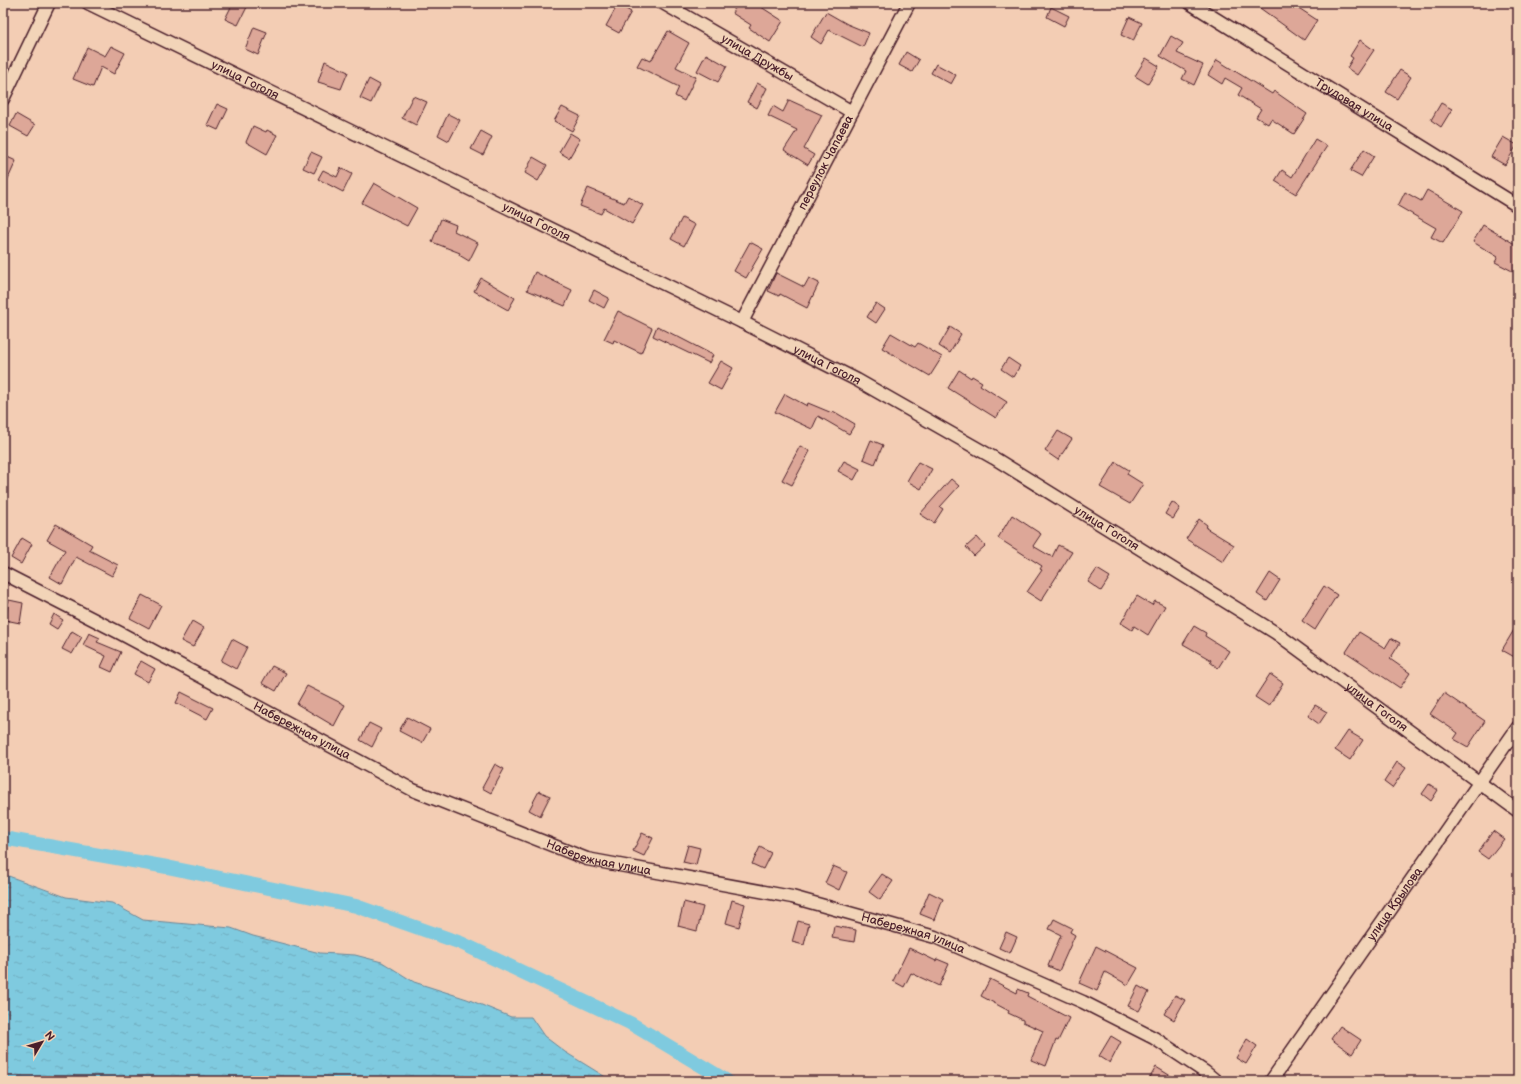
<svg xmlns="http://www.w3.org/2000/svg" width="1521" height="1084" font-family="'Balsamiq Sans',sans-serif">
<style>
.water{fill:url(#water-ripples);stroke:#6a8697}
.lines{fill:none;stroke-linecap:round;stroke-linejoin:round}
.canal{stroke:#7fcadf;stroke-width:14}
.building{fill:#dda798;stroke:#4a1f2b}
.street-casing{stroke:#4a1f2b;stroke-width:15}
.street{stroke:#f2d4b8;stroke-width:12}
.labels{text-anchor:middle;stroke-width:3.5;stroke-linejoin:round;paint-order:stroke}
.street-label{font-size:12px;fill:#4a1f2b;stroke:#f2d4b8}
</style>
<defs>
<pattern id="water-ripples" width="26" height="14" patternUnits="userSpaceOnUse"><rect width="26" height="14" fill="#7fcadf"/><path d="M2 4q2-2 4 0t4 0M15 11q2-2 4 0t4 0" fill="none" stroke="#6fadc0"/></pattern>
</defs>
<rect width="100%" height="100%" fill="#f3cdb4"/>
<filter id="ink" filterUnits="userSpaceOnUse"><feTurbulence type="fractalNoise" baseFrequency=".025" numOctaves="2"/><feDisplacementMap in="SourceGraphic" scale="8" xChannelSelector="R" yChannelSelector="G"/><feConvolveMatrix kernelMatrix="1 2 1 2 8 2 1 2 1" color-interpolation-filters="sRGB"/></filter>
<g filter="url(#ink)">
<!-- water -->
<path class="water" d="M3 874 66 897 112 903 143 920 231 928 253 936 320 953 355 955 382 962 414 982 467 999 511 1017H531L544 1036 565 1052 612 1081H3Z"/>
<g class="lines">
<!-- canal -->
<path class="canal" d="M3 838 167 867 356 906 461 943 630 1023 727 1081"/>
</g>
<!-- building -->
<path class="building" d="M233 3H238L247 7 238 25 225 19Z
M738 3H755L783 21 770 42 749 28 751 25 732 13Z
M1253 3H1291L1317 20 1304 40Z
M618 4 631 12 619 33 606 26Z
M1051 7 1069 16 1064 26 1047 17Z
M826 12 847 24 869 33 863 47 829 30 821 44 811 37Z
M1129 17 1142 23 1133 41 1121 35Z
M254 27 267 32 258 55 245 49Z
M668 31 689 43 676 67 696 77 684 101 675 96 679 87 637 66 642 57 651 61Z
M1171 36 1183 43 1177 53 1203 65 1194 85 1182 79 1186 71 1160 56Z
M1360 40 1374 50 1357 75 1347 68 1353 58 1350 56Z
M111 46 125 53 114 74 101 67 93 87 73 79 87 47 105 56Z
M906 52 919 60 912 72 899 65Z
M706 54 727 66 718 82 697 71Z
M1146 58 1159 66 1148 84 1135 76Z
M1217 60 1272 94 1274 91 1307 114 1294 134 1271 119 1268 124 1256 117 1261 109 1238 95 1242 88 1225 78 1222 84 1208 75Z
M325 61 348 72 341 89 318 82Z
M936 64 956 75 951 84 931 73Z
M1400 70 1411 77 1397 99 1386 92Z
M369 79 380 85 371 103 360 98Z
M757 83 767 88 757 108 747 102Z
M413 96 427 102 416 125 402 118Z
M789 100 822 115 804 149 814 155 808 165 784 150 797 130 768 116 773 106 783 112Z
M1441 103 1452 109 1441 127 1431 120Z
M217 104 228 109 218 130 207 125Z
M562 107 580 116 572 131 554 121Z
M16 114 35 125 28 136 10 126Z
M448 114 460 120 449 141 438 135Z
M253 126 266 132 267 130 277 135 267 154 246 142Z
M481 131 492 137 483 155 471 149Z
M570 133 580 139 569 158 559 152Z
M1503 137 1517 145 1505 165 1491 157Z
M1315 139 1327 146 1296 194 1275 181 1282 170 1292 177Z
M1364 149 1374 156 1361 177 1350 171Z
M311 152 322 157 314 173 303 168Z
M3 155 16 161 3 190Z
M533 157 547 165 538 181 525 173Z
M341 168 352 174 343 192 318 179 323 170 337 177Z
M374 183 417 208 407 226 362 203Z
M588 188 624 203 628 196 643 205 632 224 604 208 601 214 580 206Z
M1427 190 1463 211 1443 243 1431 237 1436 228 1398 206 1405 192 1421 201Z
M682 218 695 225 684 246 671 239Z
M441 219 456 225 454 231 478 243 469 261 459 255 460 253 432 242Z
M1483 225 1518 246V274L1495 262 1498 257 1473 242Z
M750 242 763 249 746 278 734 271Z
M535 272 572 290 565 306 527 290Z
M776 273 804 287 809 278 819 283 807 308 780 294 779 296 768 291Z
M481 278 515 298 508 310 474 291Z
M594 290 609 298 604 308 589 300Z
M876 303 885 309 876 323 867 317Z
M618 311 652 328 641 353 614 340 613 343 604 339Z
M657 326 713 355 709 363 653 336Z
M950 327 961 334 950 353 939 346Z
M891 333 915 347 918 343 942 357 930 376 882 348Z
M1008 358 1020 366 1013 377 1001 369Z
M721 361 733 368 721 390 708 383Z
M959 370 971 378 972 376 982 382 980 385 1007 402 996 418 948 388Z
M785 394 807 406 808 403 832 413 833 411 855 424 849 434 818 416 812 429 775 412Z
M1058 431 1072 439 1058 460 1045 451Z
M871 440 883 445 875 464 863 459Z
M800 446 810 451 792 485 782 480Z
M844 461 860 469 854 480 838 471Z
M918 462 932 469 921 489 907 481Z
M1116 462 1129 470 1127 474 1143 484 1130 504 1100 487Z
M951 479 959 486 940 507 943 509 934 523 920 514Z
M1172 502 1180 508 1173 519 1165 514Z
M1012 515 1041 534 1033 546 1052 557 1058 545 1072 552 1041 601 1027 592 1042 570 1040 569 1042 566 998 538Z
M1199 519 1207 525 1206 528 1234 545 1223 562 1186 539Z
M56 524 92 545 89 550 118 565 112 576 76 557 62 584 50 577 65 550 47 540Z
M977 537 985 546 974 556 966 547Z
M22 538 32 544 21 564 11 558Z
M1097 569 1110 577 1101 591 1088 582Z
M1270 573 1280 580 1267 601 1257 594Z
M1324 586 1337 595 1315 630 1302 621Z
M142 595 161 605 149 628 130 618Z
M1137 596 1152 605 1155 601 1165 606 1148 635 1134 626 1132 630 1121 623Z
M9 600 23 603 20 623 5 620Z
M54 614 63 620 57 629 49 624Z
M192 621 204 628 193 647 181 641Z
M1518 623V659L1502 650Z
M1194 626 1206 633 1205 636 1229 651 1218 668 1210 662 1211 660 1183 644Z
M72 631 82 637 72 654 62 649Z
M1359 632 1385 648 1391 638 1400 643 1390 659 1410 673 1400 688 1346 652Z
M89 633 100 638 97 642 121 652 112 672 101 667 106 656 83 645Z
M232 639 247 647 236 669 221 661Z
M141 661 155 669 148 682 134 674Z
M272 666 286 673 276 691 262 683Z
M1270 674 1283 683 1269 706 1255 697Z
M307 686 345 705 334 726 297 704Z
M181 692 213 708 207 719 176 703Z
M1444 693 1485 721 1468 747 1454 739 1458 733 1430 714Z
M1315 705 1327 712 1319 724 1308 716Z
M407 717 430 729 422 743 399 731Z
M369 723 381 729 372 747 360 740Z
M1348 731 1363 740 1350 760 1335 750Z
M1397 762 1406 768 1392 788 1384 782Z
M495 764 504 769 491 793 482 788Z
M1429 784 1438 790 1431 801 1422 794Z
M539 791 550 796 540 816 529 810Z
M1493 831 1504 839 1488 859 1478 852Z
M642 833 653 838 644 856 633 851Z
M688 845 700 848 696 865 683 862Z
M760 847 771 853 763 869 752 864Z
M833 866 847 872 839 890 825 883Z
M882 874 893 881 880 900 869 892Z
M929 892 943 899 935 920 920 914Z
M732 900 745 904 739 927 726 923Z
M684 902 703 907 697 931 678 926Z
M1054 919 1072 928 1070 932 1075 935 1059 971 1048 966 1061 935 1049 929Z
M798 921 809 924 804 945 792 942Z
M834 926 856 930 854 942 832 938Z
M1006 932 1017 937 1010 953 999 948Z
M1096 946 1138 968 1128 985 1105 972 1097 991 1079 983Z
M909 948 936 961 937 959 949 964 939 986 911 973 904 987 893 981Z
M990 979 1017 993 1018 989 1028 993 1027 996 1069 1018 1058 1041 1056 1040 1046 1066 1031 1060 1043 1031 1023 1022V1020L1008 1013 1009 1011 981 996Z
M1138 986 1149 992 1139 1011 1128 1006Z
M1175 995 1185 1000 1174 1020 1164 1014Z
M1340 1026 1361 1040 1352 1054 1331 1039Z
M1111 1036 1121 1042 1110 1063 1099 1056Z
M1247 1039 1257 1046 1246 1064 1236 1058Z
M1156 1067 1179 1081H1148Z"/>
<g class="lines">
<defs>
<g id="street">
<path id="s1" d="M88 3 742 322 857 380 994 458 1276 633 1518 811"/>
<path id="s2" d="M663 3 852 112"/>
<path id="s3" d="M1190 3 1518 206"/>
<path d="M3 99 49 3"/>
<path id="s4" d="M742 322 909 3"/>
<path id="s5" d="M3 573 120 633 413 790 587 859 792 897 935 937 1083 1002 1154 1038 1205 1072 1216 1081"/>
<path id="s6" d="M1271 1081 1518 727"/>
</g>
</defs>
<!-- street casing -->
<use href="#street" class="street-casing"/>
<!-- street -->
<use href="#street" class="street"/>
</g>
</g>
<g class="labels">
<!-- street labels -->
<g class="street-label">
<text dy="4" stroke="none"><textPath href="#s2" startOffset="109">улица Дружбы</textPath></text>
<text dy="4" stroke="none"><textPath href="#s1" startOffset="175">улица Гоголя</textPath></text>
<text dy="4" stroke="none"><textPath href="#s3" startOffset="193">Трудовая улица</textPath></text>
<text dy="4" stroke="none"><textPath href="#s4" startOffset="180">переулок Чапаева</textPath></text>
<text dy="4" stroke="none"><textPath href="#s1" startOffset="499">улица Гоголя</textPath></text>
<text dy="4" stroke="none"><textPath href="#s1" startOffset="823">улица Гоголя</textPath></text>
<text dy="4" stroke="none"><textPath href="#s1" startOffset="1147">улица Гоголя</textPath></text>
<text dy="4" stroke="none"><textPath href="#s1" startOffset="1471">улица Гоголя</textPath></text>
<text dy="4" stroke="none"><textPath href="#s5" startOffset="338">Набережная улица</textPath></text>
<text dy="4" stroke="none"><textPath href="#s5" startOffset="662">Набережная улица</textPath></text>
<text dy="4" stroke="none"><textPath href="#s6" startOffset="216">улица Крылова</textPath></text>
<text dy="4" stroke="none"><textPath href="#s5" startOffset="986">Набережная улица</textPath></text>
</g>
</g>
<!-- margin -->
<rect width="1521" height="1084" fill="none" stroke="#f2d4b8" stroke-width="16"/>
<rect x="8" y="8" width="1505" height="1068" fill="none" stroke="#4a1f2b" stroke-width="1.5" filter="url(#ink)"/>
<!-- north arrow -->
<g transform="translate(42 1042) rotate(52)" stroke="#f2d4b8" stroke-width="3" paint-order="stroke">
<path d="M0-3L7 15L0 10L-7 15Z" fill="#4a1f2b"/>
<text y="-6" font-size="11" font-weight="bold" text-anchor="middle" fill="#4a1f2b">N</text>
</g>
</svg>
